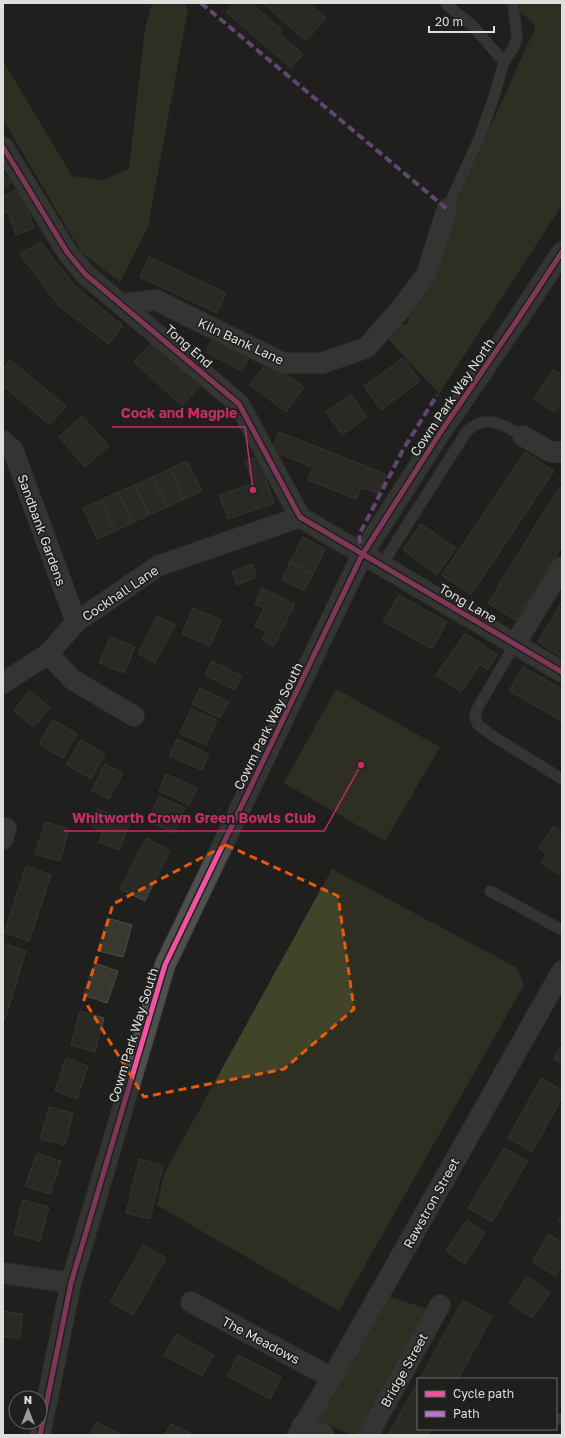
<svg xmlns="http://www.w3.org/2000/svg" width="565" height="1438" font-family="'Golos Text',sans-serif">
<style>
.green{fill:#414429}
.building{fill:#38382f;stroke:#4c4c4b}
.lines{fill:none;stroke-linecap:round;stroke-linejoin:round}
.service-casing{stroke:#3c3c3a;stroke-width:12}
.minor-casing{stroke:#3c3c3a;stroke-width:22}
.service{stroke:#4f4f4e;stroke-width:10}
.minor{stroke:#4f4f4e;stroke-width:20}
.quiet{stroke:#b673d3;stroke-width:4;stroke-dasharray:8 4;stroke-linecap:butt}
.cycleway-casing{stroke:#1f201d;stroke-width:8}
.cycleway{stroke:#f153a3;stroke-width:5}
.marked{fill:none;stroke:#e8590c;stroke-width:3;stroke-dasharray:8 5;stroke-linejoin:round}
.labels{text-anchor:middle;stroke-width:3.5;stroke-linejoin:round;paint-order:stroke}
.street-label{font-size:13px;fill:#dedfdc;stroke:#1f201d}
.leader{fill:none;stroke:#c52c68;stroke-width:1.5}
.callout-dot{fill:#c52c68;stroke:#1f201d;stroke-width:1.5}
.callout-label{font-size:14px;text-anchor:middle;font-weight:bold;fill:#c52c68;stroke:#1f201d;stroke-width:3.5;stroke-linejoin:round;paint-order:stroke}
</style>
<rect width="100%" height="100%" fill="#1f1f1e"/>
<!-- green -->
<path class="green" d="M152 3H184L188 9 148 227 120 282 81 252 3 119V61L72 176 103 180 129 169 145 29Z
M520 3H562V205L439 394 383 333 395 325 408 324 410 309 427 274 457 201 536 26 520 12Z
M336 689 440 747 385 841 284 783Z
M332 869 517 968 524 985 339 1311 157 1205 164 1174Z
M386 1295 427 1309 357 1435H352L318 1421Z"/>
<!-- building -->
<path class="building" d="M234 3H251L282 30 279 34 303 54 291 68 226 12Z
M263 3H309L326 18 306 41Z
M3 174 11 182 3 189Z
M20 189 34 228 16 235 8 212 3 214V196Z
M40 242 76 287 123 326 109 344 59 306 20 254Z
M149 257 226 293 217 313 140 277Z
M214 335 250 354 242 371 206 352Z
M153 341 201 385 182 406 134 362Z
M403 358 420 381 381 410 364 386Z
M10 360 66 406 50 425 3 386V369Z
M268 361 304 387 286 412 250 385Z
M554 369 562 375V401L554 412 534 398Z
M351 394 367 417 342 435 326 412Z
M82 416 109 446 85 467 59 437Z
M279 432 386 474 379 494 361 487 356 499 308 480 313 467 272 451Z
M525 452 554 471 471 595 442 575Z
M258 456 274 503 228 519 219 495 253 484 245 461Z
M187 461 202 491 184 499 170 469Z
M170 469 184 499 167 507 153 477Z
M153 477 167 507 149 515 135 485Z
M135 485 149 515 132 523 118 492Z
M560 486 562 488V546L516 620 488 603Z
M118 492 132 523 115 531 101 500Z
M101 500 115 531 97 539 83 508Z
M421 524 456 548 437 575 403 550Z
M303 537 325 549 313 574 290 562Z
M290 562 313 574 304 591 282 580Z
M252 564 257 577 237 585 232 572Z
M262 588 295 604 274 646 262 640 266 631 255 626 264 608 255 604Z
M399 595 447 622 432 649 383 621Z
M562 602V657L538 642Z
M193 608 221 620 210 646 182 634Z
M157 616 175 625 155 663 138 654Z
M465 633 497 655 487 670 480 664 461 692 436 675Z
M110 637 135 647 124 673 99 663Z
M212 661 242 676 235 690 205 675Z
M523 667 562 689V721L509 691Z
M200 688 229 702 220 718 192 704Z
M29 691 50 707 34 727 14 711Z
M191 709 217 720 206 745 180 734Z
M53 720 77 734 63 758 39 744Z
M177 739 209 754 202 770 169 756Z
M81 740 105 754 91 779 66 764Z
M105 764 123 773 109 799 92 791Z
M166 774 197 788 189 805 159 791Z
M159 796 185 808 174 833 148 821Z
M98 809 130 822 119 850 99 842 103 831 91 826Z
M45 822 69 829 60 861 35 854Z
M554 826 562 831V876L541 863 547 854 539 848Z
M146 838 170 850 145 901 120 889Z
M26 866 51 875 29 941 4 933Z
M107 918 132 925 123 957 98 951Z
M3 943 26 951 5 1019 3 1018Z
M94 963 118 971 107 1003 83 995Z
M80 1011 104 1018 95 1052 71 1045Z
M562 1044V1063L554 1059Z
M66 1058 88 1066 77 1099 55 1091Z
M541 1078 562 1090V1098L532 1152 508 1138Z
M49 1107 73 1113 65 1145 40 1139Z
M504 1148 528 1161 492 1222 468 1208Z
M37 1153 61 1161 50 1194 25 1186Z
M139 1159 163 1165 150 1219 126 1213Z
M23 1200 49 1207 40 1241 14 1234Z
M562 1214V1224L558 1222Z
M467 1220 485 1233 465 1264 446 1251Z
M548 1234 562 1242V1266L556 1276 533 1262Z
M143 1245 166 1258 133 1315 110 1302Z
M527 1276 550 1293 532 1318 509 1303Z
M463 1300 492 1317 458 1379H420Z
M3 1311 23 1314 19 1339 3 1336Z
M176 1334 214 1355 202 1376 164 1355Z
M238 1355 281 1377 270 1399 227 1376Z
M418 1382V1429H430L427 1435H388Z
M96 1422 122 1435H90Z
M171 1424 194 1435H165Z"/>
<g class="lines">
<defs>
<path id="service" d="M447 5 472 25 504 62 493 100 479 139 447 209
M504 62 514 47 517 37 513 3
M381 566 467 431C487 413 503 425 523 436
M515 644 477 709 475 718 478 725 496 738 562 779
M490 891 562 930
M556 1419H562"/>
<path id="minor" d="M3 147 67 252 85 274 239 404 300 517 562 672
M122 304 156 300 283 363H322L366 348 399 311 427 274 447 209
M523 436 551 452H562
M3 441 13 450 76 622
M515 644 562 567
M48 654 73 680 134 716
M3 683 48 654 76 622 158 566 300 517
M3 839 6 828
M3 1273 71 1283
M191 1302 332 1378
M302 1426 324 1435
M40 1435 71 1283 165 965 362 555 440 433 518 319 562 252
M298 1435 332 1378 562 971
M368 1435 440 1305"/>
</defs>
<!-- service casing -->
<use href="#service" class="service-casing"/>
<!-- minor casing -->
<use href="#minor" class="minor-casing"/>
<!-- service -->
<use href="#service" class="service"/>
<!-- minor -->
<use href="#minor" class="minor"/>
<!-- quiet -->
<path class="quiet" d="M201 3 447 209
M362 555 359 535 404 448 437 395"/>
<defs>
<path id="cycleway" d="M3 147 67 252 85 274 239 404 300 517 562 672
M40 1435 71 1283 165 965 362 555 440 433 518 319 562 252"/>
</defs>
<!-- cycleway casing -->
<use href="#cycleway" class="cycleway-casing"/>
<!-- cycleway -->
<use href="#cycleway" class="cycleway"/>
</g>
<!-- marked area -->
<path d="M0 0H565V1438H0ZM226 845 338 896 354 1009 284 1069 144 1097 84 1000 113 904Z" fill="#1f1f1e" fill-opacity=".55" fill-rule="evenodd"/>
<path class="marked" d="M226 845 338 896 354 1009 284 1069 144 1097 84 1000 113 904Z"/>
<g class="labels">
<!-- street labels -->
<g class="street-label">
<text transform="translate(241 341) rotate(25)" y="5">Kiln Bank Lane</text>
<text transform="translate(189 346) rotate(41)" y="5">Tong End</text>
<text transform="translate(452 397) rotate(-56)" y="5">Cowm Park Way North</text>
<text transform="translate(42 530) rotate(70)" y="5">Sandbank Gardens</text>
<text transform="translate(120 593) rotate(-34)" y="5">Cockhall Lane</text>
<text transform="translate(468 603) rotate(30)" y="5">Tong Lane</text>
<text transform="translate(268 726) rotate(-64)" y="5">Cowm Park Way South</text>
<text transform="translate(133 1035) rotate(-73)" y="5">Cowm Park Way South</text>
<text transform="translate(431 1203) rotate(-61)" y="5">Rawstron Street</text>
<text transform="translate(261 1340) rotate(28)" y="5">The Meadows</text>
<text transform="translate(404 1370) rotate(-61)" y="5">Bridge Street</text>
</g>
</g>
<!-- callouts -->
<path class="leader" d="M253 490L245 427H112M361 765L324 831H64"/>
<g class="callout-dot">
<circle cx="253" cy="490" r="4"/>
<circle cx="361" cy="765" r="4"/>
</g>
<g class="callout-label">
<text x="179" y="418">Cock and Magpie</text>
<text x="194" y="823">Whitworth Crown Green Bowls Club</text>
</g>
<!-- border -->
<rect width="565" height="1438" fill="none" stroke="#dedfdc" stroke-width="8"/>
<!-- legend -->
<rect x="417" y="1378" width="140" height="52" fill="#1f201d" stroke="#6b6c69"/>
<rect x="425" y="1391" width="20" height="6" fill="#f153a3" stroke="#6b6c69"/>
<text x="453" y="1398" font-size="12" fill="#dedfdc">Cycle path</text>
<rect x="425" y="1411" width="20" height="6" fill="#b673d3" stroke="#6b6c69"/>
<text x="453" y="1418" font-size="12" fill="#dedfdc">Path</text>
<!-- north arrow -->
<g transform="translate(28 1410)"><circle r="19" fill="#1f201d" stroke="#6b6c69"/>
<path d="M0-3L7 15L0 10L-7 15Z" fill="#9b9c9a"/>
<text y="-6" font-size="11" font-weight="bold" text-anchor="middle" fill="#dedfdc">N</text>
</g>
<!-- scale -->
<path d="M429 26v6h65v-6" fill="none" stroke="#dedfdc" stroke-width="2"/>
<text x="435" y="26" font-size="12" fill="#dedfdc" stroke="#1f201d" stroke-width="3" paint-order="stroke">20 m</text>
</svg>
